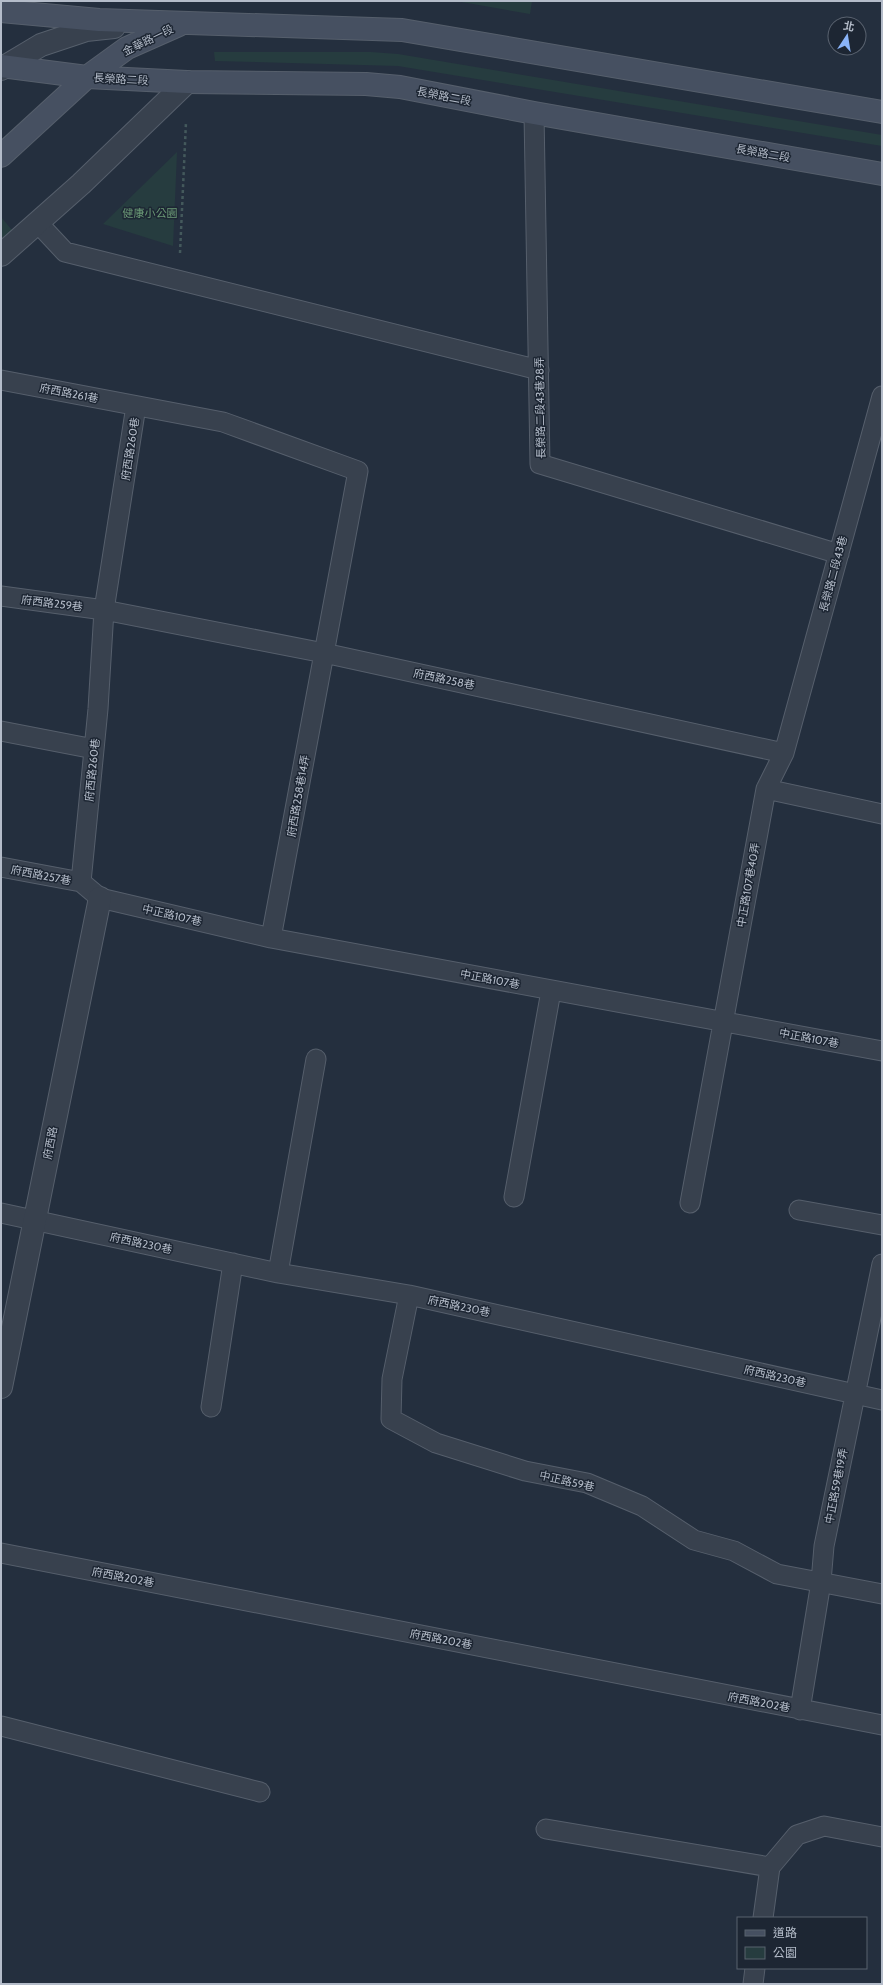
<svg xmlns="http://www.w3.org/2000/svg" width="883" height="1985" font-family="Cabin,'Noto Sans TC',sans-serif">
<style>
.green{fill:#263c3f}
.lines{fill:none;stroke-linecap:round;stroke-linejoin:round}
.lane-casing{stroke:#565f6c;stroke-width:21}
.street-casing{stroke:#565f6c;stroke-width:24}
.secondary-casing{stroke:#565f6c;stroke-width:24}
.path{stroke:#44595c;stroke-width:2.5;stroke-dasharray:3 3;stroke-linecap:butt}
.lane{stroke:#38414e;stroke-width:19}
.street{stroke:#38414e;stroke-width:22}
.secondary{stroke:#465061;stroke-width:22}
.labels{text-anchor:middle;stroke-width:3;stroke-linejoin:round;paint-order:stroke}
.street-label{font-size:11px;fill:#b4bcc9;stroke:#1d2633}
.park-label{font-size:11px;fill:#6b9a76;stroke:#1d2633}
</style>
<rect width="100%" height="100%" fill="#242f3e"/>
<!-- green -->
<path class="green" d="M456 1H532L530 14Z
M214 52H371L398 54 882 135V146L398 66 215 61Z
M177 152 173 246 103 224Z
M1 217 12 230 1 239Z"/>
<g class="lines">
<defs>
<path id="lane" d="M534 113 540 464 839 554
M37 222 65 252 539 370
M1 380 223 422 358 471 271 938
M1 596 104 610 324 653 784 753
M1 731 94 749
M766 789 882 814
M1 867 81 882 100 898 271 938 882 1051
M81 882 98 709 104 610 136 406
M514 1197 551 991
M690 1203 766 789 784 753 882 396
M799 1210 882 1225
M1 1213 278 1273 409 1295 882 1400
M278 1273 316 1059
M409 1295 392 1379 391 1419 436 1443 525 1471 587 1483 642 1506 694 1540 734 1551 777 1574 882 1594
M211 1407 233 1263
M1 1553 882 1725
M800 1710 821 1582 824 1546 882 1264
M1 1726 260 1792
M546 1829 770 1867
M763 1918 770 1867 797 1835 824 1826 882 1837
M753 1984 755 1968"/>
<path id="street" d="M1 69 41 45 86 30 114 27
M1 255 81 184 187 82
M1 1387 100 898"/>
<path id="secondary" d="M1 11 99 20 402 30 882 112
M1 66 87 77 187 82 366 84 400 87 534 113 882 174
M1 156 87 77 127 48 179 25"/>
</defs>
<!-- lane casing -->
<use href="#lane" class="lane-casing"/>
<!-- street casing -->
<use href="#street" class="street-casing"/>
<!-- secondary casing -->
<use href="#secondary" class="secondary-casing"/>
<!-- path -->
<path class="path" d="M180 253 186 122"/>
<!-- lane -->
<use href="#lane" class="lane"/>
<!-- street -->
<use href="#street" class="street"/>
<!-- secondary -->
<use href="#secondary" class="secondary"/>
</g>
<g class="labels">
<!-- street labels -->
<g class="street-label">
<text transform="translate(148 40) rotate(-26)" y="4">金華路一段</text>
<text transform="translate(121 79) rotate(3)" y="4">長榮路二段</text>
<text transform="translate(444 96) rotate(11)" y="4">長榮路二段</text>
<text transform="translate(763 153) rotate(10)" y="4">長榮路二段</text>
<text transform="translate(69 393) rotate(11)" y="4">府西路261巷</text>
<text transform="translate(540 408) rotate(-91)" y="4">長榮路二段43巷28弄</text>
<text transform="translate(130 449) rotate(-81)" y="4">府西路260巷</text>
<text transform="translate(833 574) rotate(-75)" y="4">長榮路二段43巷</text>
<text transform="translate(52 603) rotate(7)" y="4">府西路259巷</text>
<text transform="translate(444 679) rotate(12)" y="4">府西路258巷</text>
<text transform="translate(92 770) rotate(-84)" y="4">府西路260巷</text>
<text transform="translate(298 796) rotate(-80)" y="4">府西路258巷14弄</text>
<text transform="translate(41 875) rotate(11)" y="4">府西路257巷</text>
<text transform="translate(748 885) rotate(-80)" y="4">中正路107巷40弄</text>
<text transform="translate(172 915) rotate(13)" y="4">中正路107巷</text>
<text transform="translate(490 979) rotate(11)" y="4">中正路107巷</text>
<text transform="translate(809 1038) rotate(11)" y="4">中正路107巷</text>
<text transform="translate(50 1143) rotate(-79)" y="4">府西路</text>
<text transform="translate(141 1243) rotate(12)" y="4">府西路230巷</text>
<text transform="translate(459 1306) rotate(12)" y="4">府西路230巷</text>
<text transform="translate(775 1376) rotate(13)" y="4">府西路230巷</text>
<text transform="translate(567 1481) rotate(13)" y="4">中正路59巷</text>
<text transform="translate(836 1486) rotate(-79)" y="4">中正路59巷19弄</text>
<text transform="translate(123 1577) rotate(11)" y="4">府西路202巷</text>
<text transform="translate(441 1639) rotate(11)" y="4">府西路202巷</text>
<text transform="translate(759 1702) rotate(11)" y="4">府西路202巷</text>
</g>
<!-- park labels -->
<g class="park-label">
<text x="150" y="217">健康小公園</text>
</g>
</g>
<!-- border -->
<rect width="883" height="1985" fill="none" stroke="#b4bcc9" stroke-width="4"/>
<!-- legend -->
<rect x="737" y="1917" width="130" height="52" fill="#1d2633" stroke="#59626f"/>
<rect x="745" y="1930" width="20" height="6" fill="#465061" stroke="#59626f"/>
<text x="773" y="1937" font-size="12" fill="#b4bcc9">道路</text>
<rect x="745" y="1947" width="20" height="12" fill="#263c3f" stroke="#59626f"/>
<text x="773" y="1957" font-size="12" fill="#b4bcc9">公園</text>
<!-- north arrow -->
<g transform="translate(847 36) rotate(12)"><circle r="19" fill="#1d2633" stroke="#59626f"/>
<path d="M0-3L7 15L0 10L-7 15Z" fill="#8ab4f8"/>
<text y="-6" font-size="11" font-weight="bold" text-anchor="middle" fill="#b4bcc9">北</text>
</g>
</svg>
